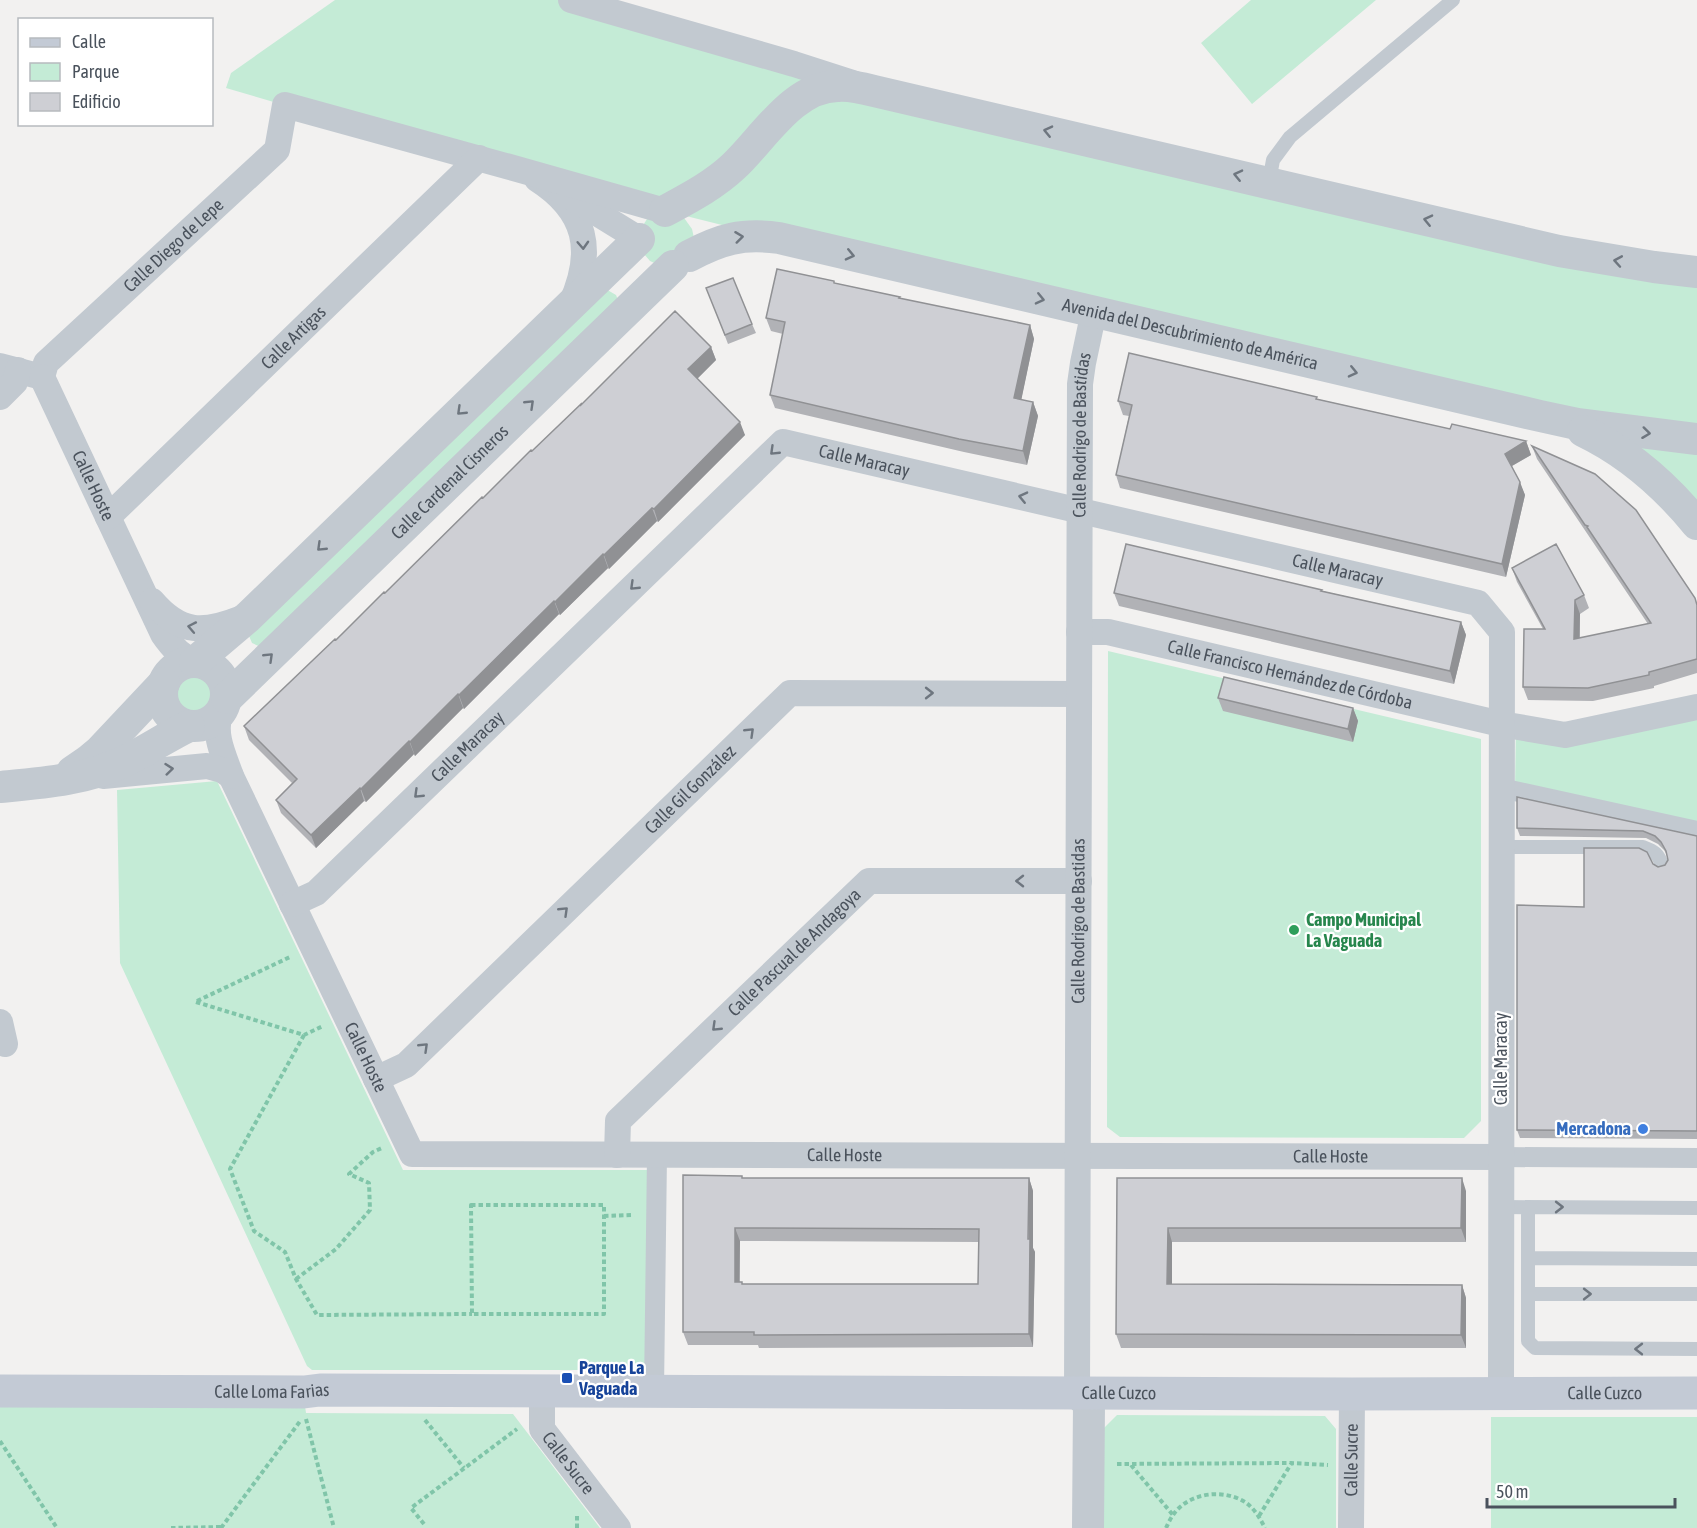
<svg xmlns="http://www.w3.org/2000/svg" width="1697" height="1528" font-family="'Asap Condensed',sans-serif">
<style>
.green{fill:#c4ebd6}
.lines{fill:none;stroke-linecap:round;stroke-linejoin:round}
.path{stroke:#80c5a9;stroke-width:4;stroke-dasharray:4.5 3;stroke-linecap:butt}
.service{stroke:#c2c9d0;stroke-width:14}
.pedestrian{stroke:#c2c9d0;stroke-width:20}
.minor{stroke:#c2c9d0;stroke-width:26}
.tertiary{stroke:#c2c9d0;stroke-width:32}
.secondary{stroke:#c3cad5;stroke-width:33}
.wall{fill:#b1b2b6;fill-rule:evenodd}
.shaded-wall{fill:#909194}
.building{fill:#cecfd4;stroke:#909194;stroke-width:1.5;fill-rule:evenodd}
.oneway{stroke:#6e767f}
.leisure-dot{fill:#2e9e5b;stroke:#fff;stroke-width:2}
.shop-dot{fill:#3f7fe0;stroke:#fff;stroke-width:2}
.transit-dot{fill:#1a4fb4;stroke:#fff;stroke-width:2}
.labels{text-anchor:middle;stroke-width:4.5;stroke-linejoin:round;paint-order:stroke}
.street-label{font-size:18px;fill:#4a525c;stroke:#fff}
.leisure-label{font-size:18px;font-weight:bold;fill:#27864d;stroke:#fff;text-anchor:start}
.shop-label{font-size:18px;font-weight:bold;fill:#366cbe;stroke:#fff;text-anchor:end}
.transit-label{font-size:18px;font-weight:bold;fill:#164399;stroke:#fff;text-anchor:start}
</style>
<rect width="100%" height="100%" fill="#f2f1f0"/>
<!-- green -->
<path class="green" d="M335 0H571L794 64 1697 272V524L1611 446 682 215 692 229 694 238 659 265 650 261 644 254 642 227 647 219 284 105 226 88 231 73Z
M1251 0H1376L1252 104 1201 43Z
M604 288 616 295 620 305 265 649 252 643 247 631Z
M1108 651 1481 739V1121L1464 1138 1120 1137 1107 1127Z
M179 665C202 665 213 660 225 683L206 725C198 726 194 725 187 723 168 718 160 709 164 688 167 677 169 672 179 665Z
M1697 707V831L1515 791 1516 724 1565 735Z
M217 781 403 1170H657L654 1370H312L307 1366 120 963 117 790Z
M0 1405 305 1406 306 1413 513 1414 600 1528H0Z
M1117 1415 1325 1416 1336 1429V1528H1101V1431Z
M1491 1417H1697V1528H1491Z"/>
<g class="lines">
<!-- path -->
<path class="path" d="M197 1001 290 957
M196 1002 304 1035 323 1026
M304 1035 230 1169 254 1231 285 1252 296 1279 317 1315 472 1314
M471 1205H604V1314H472Z
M604 1216 634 1215
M296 1279 336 1249 370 1210 369 1183 349 1174 373 1152 382 1148
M306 1419 334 1528
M425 1420 464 1468
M0 1441 57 1528
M1117 1464 1291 1463 1328 1465
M1131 1465 1173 1515
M1259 1516 1291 1464
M424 1524 411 1508 517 1429
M171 1528 221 1527
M221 1528 301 1420
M577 1528V1515
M1166 1528C1168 1524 1170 1519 1173 1515 1188 1493 1222 1488 1245 1502 1254 1508 1260 1518 1265 1528"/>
<!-- service -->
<path class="service" d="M1269 182 1273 160 1290 137 1453 0
M1500 847H1643C1654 851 1659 854 1662 866
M1501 1207 1697 1208
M1528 1207V1341L1535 1348 1697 1349
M1529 1258 1697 1259
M1528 1294H1697"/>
<!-- pedestrian -->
<path class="pedestrian" d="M1501 788 1697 831
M1501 1157 1697 1158
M654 1391 657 1155"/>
<!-- minor -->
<g class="minor">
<path d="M571 0 794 64 853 83"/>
<path d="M537 179C587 211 595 251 571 304"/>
<path d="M561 191 639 239"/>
<path d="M0 366 42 377"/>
<path id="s1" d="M42 377 46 363 277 150 285 105 524 171 665 211"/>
<path id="s2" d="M42 377 163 634C172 647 181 657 195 662"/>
<path d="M0 397 15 382 18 370"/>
<path id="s3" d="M108 517 479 158"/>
<path d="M152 601C181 635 204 633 242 618"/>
<path id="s4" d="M1079 632H1108L1501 724 1565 735 1697 707"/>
<path id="s5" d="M220 714C213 735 224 756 231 776L412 1154 1501 1157"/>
<path d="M103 776 207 766 222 770 231 776"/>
<path id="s6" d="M292 904 316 893 783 442 1478 603 1502 632 1501 1394"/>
<path d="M0 1022 5 1044"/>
<path id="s7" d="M376 1079 406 1065 790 693 1079 694"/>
<path id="s8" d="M617 1155 618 1121 869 881H1079"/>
<path id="s9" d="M542 1391V1429L618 1528"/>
<path id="s10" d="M1077 1392 1080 384 1083 363 1094 311"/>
<path id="s11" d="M1351 1528 1352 1394"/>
</g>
<!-- tertiary -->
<g class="tertiary">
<path d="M665 211C689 198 714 185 734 166 763 139 793 86 838 86 850 85 862 88 874 91L1559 251 1654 267 1697 272"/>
<path id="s12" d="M689 256C721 239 742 233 779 238L1540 416 1577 424 1697 439"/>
<path d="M1583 431C1629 453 1665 485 1697 524"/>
<circle cx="194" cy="694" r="32"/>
<path d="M195 662 248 617 639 239"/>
<path id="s13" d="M227 698 673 266"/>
<path d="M72 772 88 761 100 751 164 683"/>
<path d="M0 787C42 783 85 780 123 762 146 751 166 737 189 726"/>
<path d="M1077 1392 1089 1404 1088 1528"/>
</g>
<!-- secondary -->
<path class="secondary" id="s14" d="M0 1391 304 1392 320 1390 1352 1394 1697 1393"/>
</g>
<!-- wall -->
<path class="wall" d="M835 283 900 297V299L1030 325 1034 339 1021 400 1033 402 1038 416 1027 465 964 452 775 408 770 395 783 334 771 331 766 318Z
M710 297 752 324 756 333 728 344Z
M711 347 716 360 697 379 745 435 658 522 657 521 609 569 608 568 560 615 559 614 464 709 463 708 415 756 414 754 366 802 364 801 316 848 281 813 276 800 292 783 249 740 244 726 385 593 483 498 532 451Z
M1317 397V399L1450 429 1526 441 1531 455 1512 466 1525 495 1506 577 1120 488 1116 475 1129 416 1123 415 1118 401Z
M1532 446 1697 603V673L1654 686V688L1593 701 1528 700 1523 687 1543 629 1517 582 1512 568 1584 595 1589 608 1580 614V638L1648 624 1537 459Z
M1322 590V591L1461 622 1466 635 1454 684 1119 606 1114 593Z
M1218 698 1353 708 1358 721 1353 742 1223 711Z
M1517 797 1697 836V1139L1520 1138 1517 1130 1584 907 1653 864 1658 867 1665 865 1668 860 1667 855 1664 850 1658 844 1646 838 1520 836 1517 828Z
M743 1178H1029L1033 1191V1248L1035 1252 1033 1347 759 1348 758 1345H688L683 1332ZM740 1241 979 1242 978 1284H743L740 1282Z
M1117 1178 1466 1191V1242H1172V1284L1462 1285 1466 1298V1348H1121L1116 1334Z"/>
<!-- shaded-wall -->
<path class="shaded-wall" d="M1030 325 1034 339 1019 411 1014 398Z
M711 347 716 360 693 383 688 369Z
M1033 402 1038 416 1027 465 1023 451Z
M740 422 745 435 658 522 654 509Z
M1526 441 1531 455 1510 467 1505 454Z
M1520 482 1525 495 1506 577 1502 564Z
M652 508 657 521 609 569 604 555Z
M603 554 608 568 560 615 555 602Z
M1575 600 1580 614 1579 653 1574 639Z
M554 601 559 614 464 709 459 695Z
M1461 622 1466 635 1454 684 1450 671Z
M458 694 463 708 415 756 410 742Z
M1353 708 1358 721 1353 742 1348 729Z
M409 741 414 754 366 802 361 789Z
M360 788 364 801 316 848 311 835Z
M1029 1178 1033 1191V1248L1035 1252 1033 1347 1029 1334Z
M1462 1178 1466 1191V1242L1461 1228Z
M735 1228 740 1241 739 1295 735 1282Z
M1168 1228 1172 1242V1297L1167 1284Z
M1462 1285 1466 1298V1348L1461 1335Z"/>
<!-- building -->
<path class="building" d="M777 269 834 281V283L900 297 899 298 1030 325 1014 398 1033 402 1023 451 959 439 770 395 785 322 766 318Z
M733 278 752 324 725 335 706 288Z
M675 311 711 347 688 369 740 422 654 509 652 508 604 555 603 554 555 602 554 601 459 695 458 694 410 742 409 741 361 789 360 788 311 835 276 800 297 779 244 726 335 639 336 640 384 592 385 593 482 497 483 498 531 450 532 451 581 404V405Z
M1129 353 1317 397 1316 399 1450 429 1452 424 1526 441 1505 454 1520 482 1502 564 1116 475 1132 405 1118 401Z
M1532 446 1595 474 1636 510 1695 598 1697 605V659L1649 672V675L1588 688 1523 687 1524 629H1545L1512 568 1556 544 1584 595 1575 600 1574 639 1651 623 1587 527 1588 526 1585 525Z
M1126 544 1322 590 1321 591 1461 622 1450 671 1114 593Z
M1224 677 1353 708 1348 729 1218 698Z
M1517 797 1697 836V1131L1517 1130V905L1584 907V848H1639L1647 852 1653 864 1658 867 1665 865 1668 860 1666 851 1661 842 1655 836 1643 831 1517 828Z
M683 1175 742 1176V1178H1029L1028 1239H1030L1029 1334 754 1335V1332H683ZM735 1228 979 1229 978 1284H742V1282H735Z
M1117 1178H1462L1461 1228H1168L1167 1284 1462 1285 1461 1335 1116 1334Z"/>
<!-- one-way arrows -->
<defs><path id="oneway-chevron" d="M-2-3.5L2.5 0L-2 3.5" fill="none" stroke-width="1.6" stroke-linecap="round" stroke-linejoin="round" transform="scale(1.5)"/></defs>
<g class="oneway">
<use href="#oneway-chevron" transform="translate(1048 131) rotate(-167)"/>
<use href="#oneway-chevron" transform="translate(1238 175) rotate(-167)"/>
<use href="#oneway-chevron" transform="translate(1428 220) rotate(-167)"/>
<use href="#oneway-chevron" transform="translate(739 237) rotate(-7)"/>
<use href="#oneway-chevron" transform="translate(583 245) rotate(87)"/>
<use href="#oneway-chevron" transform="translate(850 255) rotate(13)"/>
<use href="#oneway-chevron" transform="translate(1618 261) rotate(-170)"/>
<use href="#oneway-chevron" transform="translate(1040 299) rotate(13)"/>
<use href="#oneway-chevron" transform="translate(1353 372) rotate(13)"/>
<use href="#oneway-chevron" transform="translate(530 404) rotate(-44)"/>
<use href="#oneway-chevron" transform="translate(461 411) rotate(136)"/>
<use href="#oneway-chevron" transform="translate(1646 433) rotate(7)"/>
<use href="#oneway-chevron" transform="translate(774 451) rotate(136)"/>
<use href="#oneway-chevron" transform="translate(1023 497) rotate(-167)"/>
<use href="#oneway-chevron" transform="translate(321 547) rotate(136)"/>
<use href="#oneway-chevron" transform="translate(634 586) rotate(136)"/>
<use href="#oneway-chevron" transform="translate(192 627) rotate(-169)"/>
<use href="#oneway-chevron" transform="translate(269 657) rotate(-44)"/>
<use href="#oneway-chevron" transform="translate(929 693)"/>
<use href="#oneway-chevron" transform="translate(750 732) rotate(-44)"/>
<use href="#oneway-chevron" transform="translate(169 769) rotate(-6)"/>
<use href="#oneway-chevron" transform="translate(418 794) rotate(136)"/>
<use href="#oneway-chevron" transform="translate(1020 881) rotate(-180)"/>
<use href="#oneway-chevron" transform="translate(564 911) rotate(-44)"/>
<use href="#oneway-chevron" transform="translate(716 1027) rotate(136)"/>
<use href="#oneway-chevron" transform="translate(424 1047) rotate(-44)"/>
<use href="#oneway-chevron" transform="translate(1559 1207)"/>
<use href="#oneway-chevron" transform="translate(1587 1294)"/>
<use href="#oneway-chevron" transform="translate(1639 1349) rotate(-180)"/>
</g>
<!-- markers -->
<circle class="leisure-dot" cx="1294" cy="930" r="6"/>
<circle class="shop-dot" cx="1643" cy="1129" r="6"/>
<rect class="transit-dot" x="561" y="1372" width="12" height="12" rx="3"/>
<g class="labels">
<!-- street labels -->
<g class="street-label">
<text dy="6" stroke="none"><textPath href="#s1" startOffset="188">Calle Diego de Lepe</textPath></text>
<text dy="6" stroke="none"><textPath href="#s12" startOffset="516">Avenida del Descubrimiento de América</textPath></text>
<text dy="6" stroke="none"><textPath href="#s3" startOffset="258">Calle Artigas</textPath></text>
<text dy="6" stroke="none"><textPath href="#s10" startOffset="957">Calle Rodrigo de Bastidas</textPath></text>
<text dy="6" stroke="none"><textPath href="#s6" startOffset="759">Calle Maracay</textPath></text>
<text dy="6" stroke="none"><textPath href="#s13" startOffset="310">Calle Cardenal Cisneros</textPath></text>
<text dy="6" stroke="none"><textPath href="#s2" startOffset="120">Calle Hoste</textPath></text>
<text dy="6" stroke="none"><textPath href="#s6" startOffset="1245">Calle Maracay</textPath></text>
<text dy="6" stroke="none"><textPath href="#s4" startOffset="216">Calle Francisco Hernández de Córdoba</textPath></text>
<text dy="6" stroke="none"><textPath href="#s6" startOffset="237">Calle Maracay</textPath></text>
<text dy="6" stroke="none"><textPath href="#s7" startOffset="429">Calle Gil González</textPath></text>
<text dy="6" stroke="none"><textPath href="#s10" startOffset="471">Calle Rodrigo de Bastidas</textPath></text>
<text dy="6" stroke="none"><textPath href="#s8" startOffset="278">Calle Pascual de Andagoya</textPath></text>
<text dy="6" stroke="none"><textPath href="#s5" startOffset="376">Calle Hoste</textPath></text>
<text transform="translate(1501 1059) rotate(-90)" y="6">Calle Maracay</text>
<text dy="6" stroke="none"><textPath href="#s5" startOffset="916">Calle Hoste</textPath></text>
<text dy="6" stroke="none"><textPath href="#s5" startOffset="1402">Calle Hoste</textPath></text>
<text dy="6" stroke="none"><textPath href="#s14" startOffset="272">Calle Loma Farias</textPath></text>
<text dy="6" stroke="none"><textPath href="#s14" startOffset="1119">Calle Cuzco</textPath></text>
<text dy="6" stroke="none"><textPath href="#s14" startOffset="1605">Calle Cuzco</textPath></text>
<text dy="6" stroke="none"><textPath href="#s11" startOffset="68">Calle Sucre</textPath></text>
<text dy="6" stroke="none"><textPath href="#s9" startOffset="81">Calle Sucre</textPath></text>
</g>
<!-- leisure labels -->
<g class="leisure-label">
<text x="1306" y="926">Campo Municipal<tspan x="1306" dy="21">La Vaguada</tspan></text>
</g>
<!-- shop labels -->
<g class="shop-label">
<text x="1631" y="1135">Mercadona</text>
</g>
<!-- transit labels -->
<g class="transit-label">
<text x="579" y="1374">Parque La<tspan x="579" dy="21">Vaguada</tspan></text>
</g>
</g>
<!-- legend -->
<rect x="18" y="18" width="195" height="108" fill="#ffffff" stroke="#b7babe" stroke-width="1.5"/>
<rect x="30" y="38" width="30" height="9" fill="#c3cad5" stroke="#b7babe" stroke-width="1.5"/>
<text x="72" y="48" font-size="18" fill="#4a525c">Calle</text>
<rect x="30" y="63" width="30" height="18" fill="#c4ebd6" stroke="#b7babe" stroke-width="1.5"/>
<text x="72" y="78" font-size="18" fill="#4a525c">Parque</text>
<rect x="30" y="93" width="30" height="18" fill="#cecfd4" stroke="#b7babe" stroke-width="1.5"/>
<text x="72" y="108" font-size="18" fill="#4a525c">Edificio</text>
<!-- scale -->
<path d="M1487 1498v9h188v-9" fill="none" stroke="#4a525c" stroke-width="3"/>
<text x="1496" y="1498" font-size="18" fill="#4a525c" stroke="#ffffff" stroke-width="4.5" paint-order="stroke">50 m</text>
</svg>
